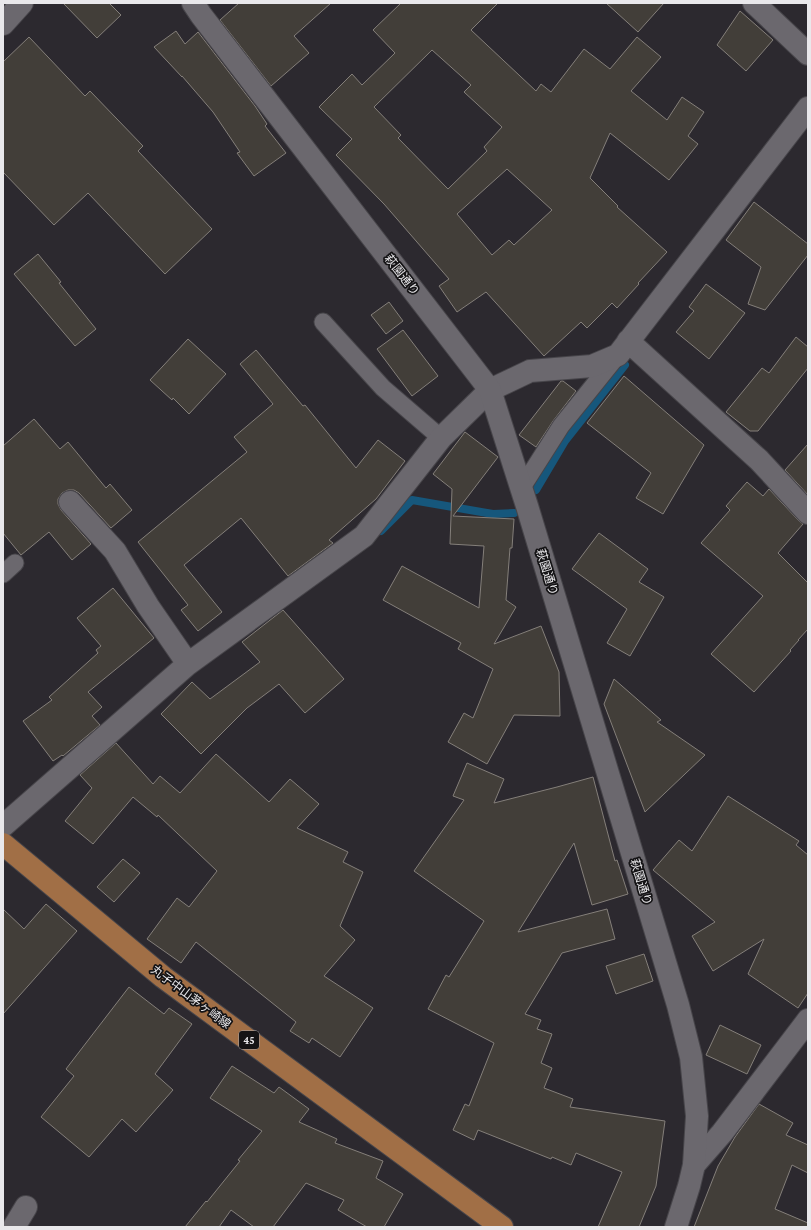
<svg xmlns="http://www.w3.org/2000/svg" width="811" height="1230" font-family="'Crimson Pro','Noto Sans JP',serif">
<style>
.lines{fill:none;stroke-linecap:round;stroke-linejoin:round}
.stream{stroke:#16577c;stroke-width:8}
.building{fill:#423e39;stroke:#847f7a;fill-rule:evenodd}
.service-casing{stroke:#47454a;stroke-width:19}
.minor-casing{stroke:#47454a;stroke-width:24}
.tertiary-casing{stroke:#47454a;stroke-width:24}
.primary-casing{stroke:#47454a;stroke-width:24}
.service{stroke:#6b686e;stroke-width:17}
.minor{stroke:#6b686e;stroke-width:22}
.tertiary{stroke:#6b686e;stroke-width:22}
.primary{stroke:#a16f46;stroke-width:22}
.labels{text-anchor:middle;stroke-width:3.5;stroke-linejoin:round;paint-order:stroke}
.shield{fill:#141315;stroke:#a9a8ab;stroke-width:1}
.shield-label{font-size:11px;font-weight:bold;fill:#e9e8eb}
.street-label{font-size:12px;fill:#e9e8eb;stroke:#141315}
</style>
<rect width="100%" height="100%" fill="#2c292f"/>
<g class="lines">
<!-- stream -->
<path class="stream" d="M536 490 565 441 625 365
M381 531 412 500 493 514 514 513"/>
</g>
<!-- building -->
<path class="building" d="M63 3H109L121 15 97 38Z
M239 3H331L294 36 309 53 271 86 220 20Z
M401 3H498L471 30 536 91 541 84 551 92 584 49 610 69 637 37 661 57 631 91 667 120 682 97 704 112 688 136 698 144 669 180 610 133 590 178 618 206 617 207 667 252 638 283 639 284 617 308 612 303 587 328 581 322 544 356 486 292 457 312 439 286 449 279 384 204 336 155 352 139 319 107 352 74 362 85 395 53 373 30ZM432 50 471 85 464 92 502 127 484 147 487 151 448 189 398 138 401 135 374 107ZM507 169 552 210 514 245 509 240 492 255 457 214Z
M606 3H664L638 32Z
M740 11 773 40 746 71 717 45Z
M176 31 185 44 198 32 255 106 267 124 265 126 286 153 254 176 237 153 240 152 213 112 182 76V77L154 47Z
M29 37 85 96 90 91 143 146 138 151 212 229 165 274 88 193 54 225 3 172V62Z
M754 202 808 244V255L765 310 748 304 761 267 726 240Z
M38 254 61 282 59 283 96 329 75 346 14 274Z
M706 284 745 313 709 359 676 332 694 311 689 307Z
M389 302 403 321 386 334 371 315Z
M403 330 438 376 412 396 377 349Z
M796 337 808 347V368L758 431H750L726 412 762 368 769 373Z
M188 339 226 374 189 414 173 398 172 400 150 380Z
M256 350 303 406 305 405 356 468 378 440 405 461 376 499 329 540 333 543 288 576 241 518 184 565 222 612 198 631 181 610 188 605 138 542 247 452 234 437 273 404 240 364Z
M624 376 704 445 663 514 636 498 651 473 587 423Z
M561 381H563L576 391 553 421 536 447 519 435Z
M34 419 60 449 68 442 106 488 110 484 132 510 111 528 79 493 74 490H68L62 493 58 499V504L61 510 91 544 72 560 49 532 21 555 3 533V446Z
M465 432 498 457 453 516 514 519 512 548H510L506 600 516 607 494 644 541 626 559 672 560 716 514 715 487 764 448 742 464 713 473 718 493 669 458 649 461 643 383 600 402 566 479 608 484 546 450 544 452 489 433 474Z
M808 444V495L785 470Z
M747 482 763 496 769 489 799 521 803 524 778 553 808 583V629L798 640H799L790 650 791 651 754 692 711 654 763 596 701 543 730 510 726 506Z
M599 533 648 569 639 582 664 597 630 656 607 643 627 609 572 569Z
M113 588 154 638 88 692 102 707 92 716 100 725 63 756 62 755 53 761 23 721 52 700 49 697 98 653 96 650 101 646 77 618Z
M283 610 344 679 305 713 279 684 247 708 201 754 161 714 192 682 210 699 260 662 242 642Z
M614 679 661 720 657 722 705 755 645 812 604 704Z
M116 743 153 784 160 776 180 793 216 754 269 802 290 779 319 804 297 828 348 852 343 862 363 872 340 926 355 940 324 976 373 1008 340 1057 312 1038 309 1043 290 1031 296 1022 196 942 181 963 147 939 177 898 189 907 217 871 158 815 157 817 133 797 93 844 65 821 92 788 80 775Z
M467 763 504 779 494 803 557 787 593 777 615 861 617 860 628 894 592 905 574 843 518 932 607 909 615 939 562 953 525 1014 541 1020 537 1029 552 1034 541 1063 552 1068 544 1088 573 1099 570 1107 665 1121 656 1186 639 1227H598L622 1172 576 1153 571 1165 552 1157 551 1159 478 1130 474 1140 453 1130 465 1104 469 1106 494 1043 428 1009 446 975 449 977 484 921 414 871 464 800 453 796Z
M728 796 799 841 796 845 808 855V993L798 1008 748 974 764 939 713 971 692 936 715 922 653 870 679 840 692 851Z
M123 859 140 873 114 902 97 887Z
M46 904 77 931 3 1014V909L24 929Z
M644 954 653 981 616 994 606 966Z
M129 987 164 1014 169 1008 192 1024 155 1074 173 1090 136 1132 122 1119 89 1157 41 1117 74 1076 66 1069Z
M720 1025 761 1045 747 1074 706 1055Z
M232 1066 274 1093 279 1087 309 1109 299 1122 337 1139 335 1143 383 1161 376 1178 403 1194 384 1227H367L338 1210 344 1200 306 1183 273 1227H254L231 1210 219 1227H185L206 1201 207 1202 240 1161 238 1160 262 1131 210 1098Z
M759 1104 793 1123 786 1135 808 1145V1173L792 1165 775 1209 808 1223V1227H694L718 1166 735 1137Z"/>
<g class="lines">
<defs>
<path id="service" d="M323 322 383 388 441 438
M521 489 561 426 618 355
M3 574 15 563"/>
<path id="minor" d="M754 3 808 54
M3 24 22 3
M628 341 759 460 808 513
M70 502 115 551 148 606 188 664
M3 826 188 664 364 536 441 438 490 390 530 371 592 366 618 355 808 108
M694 1165 722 1133 808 1020
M14 1227 26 1207"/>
<path id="tertiary" d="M193 3 201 15 490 390 527 506 678 1005 691 1057 697 1116 694 1165 689 1186 676 1227"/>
<path id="primary" d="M3 844 163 977 502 1227"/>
</defs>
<!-- service casing -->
<use href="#service" class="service-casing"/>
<!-- minor casing -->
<use href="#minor" class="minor-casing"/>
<!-- tertiary casing -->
<use href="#tertiary" class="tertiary-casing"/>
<!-- primary casing -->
<use href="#primary" class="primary-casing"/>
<!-- service -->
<use href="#service" class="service"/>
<!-- minor -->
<use href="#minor" class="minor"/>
<!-- tertiary -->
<use href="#tertiary" class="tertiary"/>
<!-- primary -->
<use href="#primary" class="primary"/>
</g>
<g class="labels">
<!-- shield labels -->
<rect class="shield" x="239" y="1031" width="20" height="18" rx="3"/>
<g class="shield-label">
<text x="249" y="1044">45</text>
</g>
<!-- street labels -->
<g class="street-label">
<text transform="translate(402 275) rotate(52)" y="4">萩園通り</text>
<text transform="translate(547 572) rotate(73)" y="4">萩園通り</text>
<text transform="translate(641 882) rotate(73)" y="4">萩園通り</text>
<text transform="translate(191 997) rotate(37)" y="4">丸子中山茅ヶ崎線</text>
</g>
</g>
<!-- border -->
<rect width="811" height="1230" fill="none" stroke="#e9e8eb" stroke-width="8"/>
</svg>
